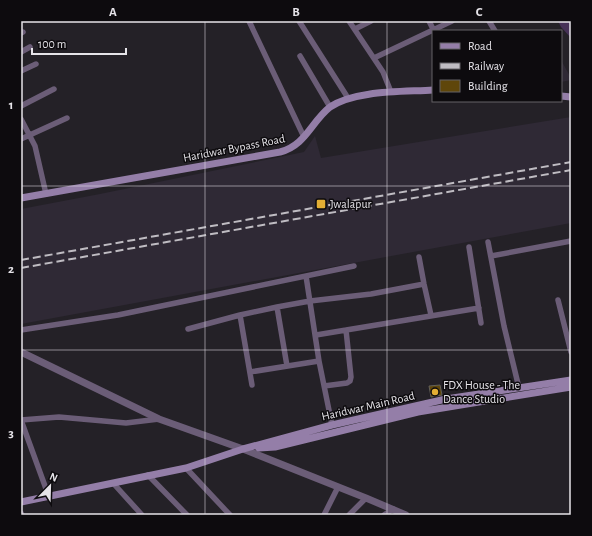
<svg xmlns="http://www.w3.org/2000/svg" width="592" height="536" font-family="'Alegreya Sans',sans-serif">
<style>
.built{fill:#2f2935}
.green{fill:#463157}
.building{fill:#5f460a;stroke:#636058}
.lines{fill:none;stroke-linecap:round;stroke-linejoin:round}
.minor{stroke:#6b5d77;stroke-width:5.5}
.tertiary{stroke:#6b5d77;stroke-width:7}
.secondary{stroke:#947ea8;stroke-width:7}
.rail{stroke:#bfbcc2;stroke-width:2;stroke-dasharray:8 4;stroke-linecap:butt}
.grid{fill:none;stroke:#e6e4e9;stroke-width:1;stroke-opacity:0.55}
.poi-dot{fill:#e3ae34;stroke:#0d0b0e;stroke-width:1.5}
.labels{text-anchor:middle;stroke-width:3;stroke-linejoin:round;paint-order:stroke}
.street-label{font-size:12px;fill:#e6e4e9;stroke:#0d0b0e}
.poi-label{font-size:12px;fill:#e6e4e9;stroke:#0d0b0e;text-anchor:start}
.neatline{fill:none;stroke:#e6e4e9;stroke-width:1.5}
.grid-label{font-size:13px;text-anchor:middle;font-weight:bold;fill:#e6e4e9}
</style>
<rect width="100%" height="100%" fill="#242127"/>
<!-- built -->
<path class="built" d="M561 60 571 78V80L561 82Z
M571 117V223L21 324V209L100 194 304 152 315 136 321 158Z"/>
<!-- green -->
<path class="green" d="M558 21H571V38L561 27Z"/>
<!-- building -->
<path class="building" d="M440 385 442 395 431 397 429 386Z"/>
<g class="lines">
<!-- minor -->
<path class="minor" d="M249 21 304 137
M299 21 348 98
M349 21 383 72 391 92
M429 21 434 31
M489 21 495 31
M355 29 371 21
M21 33 23 32
M21 52 30 47
M300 56 330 107
M374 58 452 21
M21 71 36 64
M21 106 54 89
M21 119 35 146 46 194
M21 139 67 118
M488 242 504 326 519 388
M469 247 481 323
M491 256 571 241
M419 257 424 284 431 315
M306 276 319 361 332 425
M558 300 571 352
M277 307 287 366
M240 315 252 385
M188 329 240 315 277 307 310 301 371 294 424 284
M21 330 118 315 354 266
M316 335 479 308
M250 372 319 361
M324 386 347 383 350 381 351 377 346 330
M21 420 59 417 126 423 159 419
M21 420 49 497
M186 468 230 515
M148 475 187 515
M113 483 142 515
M21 513 22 515
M324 515 338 487
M349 515 366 498
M384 515 393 509"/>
<!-- tertiary -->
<path class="tertiary" d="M21 352 159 419 243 449 366 498 406 515"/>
<!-- secondary -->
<path class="secondary" d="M561 96 571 97
M21 198 280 152C306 145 311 122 330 107 355 90 403 92 433 90
M259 448 275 447 418 412 571 387
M21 502 186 468 243 449 332 425 446 399 571 380"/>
<!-- rail -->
<path class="rail" d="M21 260 571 162
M21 268 571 170"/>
</g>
<!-- grid -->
<path class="grid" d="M205 21V515M387 21V515M21 186H571M21 350H571"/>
<!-- markers -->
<g class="poi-dot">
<rect x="316" y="199" width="10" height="10" rx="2"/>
<circle cx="435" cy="392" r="4"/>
</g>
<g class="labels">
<!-- street labels -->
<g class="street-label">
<text transform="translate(234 148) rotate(-11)" y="4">Haridwar Bypass Road</text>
<text transform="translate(368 406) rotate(-13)" y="4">Haridwar Main Road</text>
</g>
<!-- poi labels -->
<g class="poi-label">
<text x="330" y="208">Jwalapur</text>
<text x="443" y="389">FDX House - The<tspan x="443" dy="14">Dance Studio</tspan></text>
</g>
</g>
<!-- border -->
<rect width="592" height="536" fill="none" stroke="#0d0b0e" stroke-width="44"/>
<!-- legend -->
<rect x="432" y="30" width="130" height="72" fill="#0d0b0e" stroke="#646266"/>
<rect x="440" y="43" width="20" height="6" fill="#947ea8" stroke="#646266"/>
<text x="468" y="50" font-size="12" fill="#e6e4e9">Road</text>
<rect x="440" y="63" width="20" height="6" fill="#bfbcc2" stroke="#646266"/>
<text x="468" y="70" font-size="12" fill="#e6e4e9">Railway</text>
<rect x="440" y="80" width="20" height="12" fill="#5f460a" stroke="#646266"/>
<text x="468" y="90" font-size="12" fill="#e6e4e9">Building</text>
<!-- north arrow -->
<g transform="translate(50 486) rotate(23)" stroke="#0d0b0e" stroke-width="3" paint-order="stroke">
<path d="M0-3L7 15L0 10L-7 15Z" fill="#e6e4e9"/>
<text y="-6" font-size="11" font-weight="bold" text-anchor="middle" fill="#e6e4e9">N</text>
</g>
<!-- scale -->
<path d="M32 48v6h94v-6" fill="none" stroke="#e6e4e9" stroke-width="2"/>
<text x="38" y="48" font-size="12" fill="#e6e4e9" stroke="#0d0b0e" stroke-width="3" paint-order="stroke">100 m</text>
<rect x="22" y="22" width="548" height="492" class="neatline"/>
<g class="grid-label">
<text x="113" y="16">A</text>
<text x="296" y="16">B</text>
<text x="479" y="16">C</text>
<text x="11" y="109">1</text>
<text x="11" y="273">2</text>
<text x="11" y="437">3</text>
</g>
</svg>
